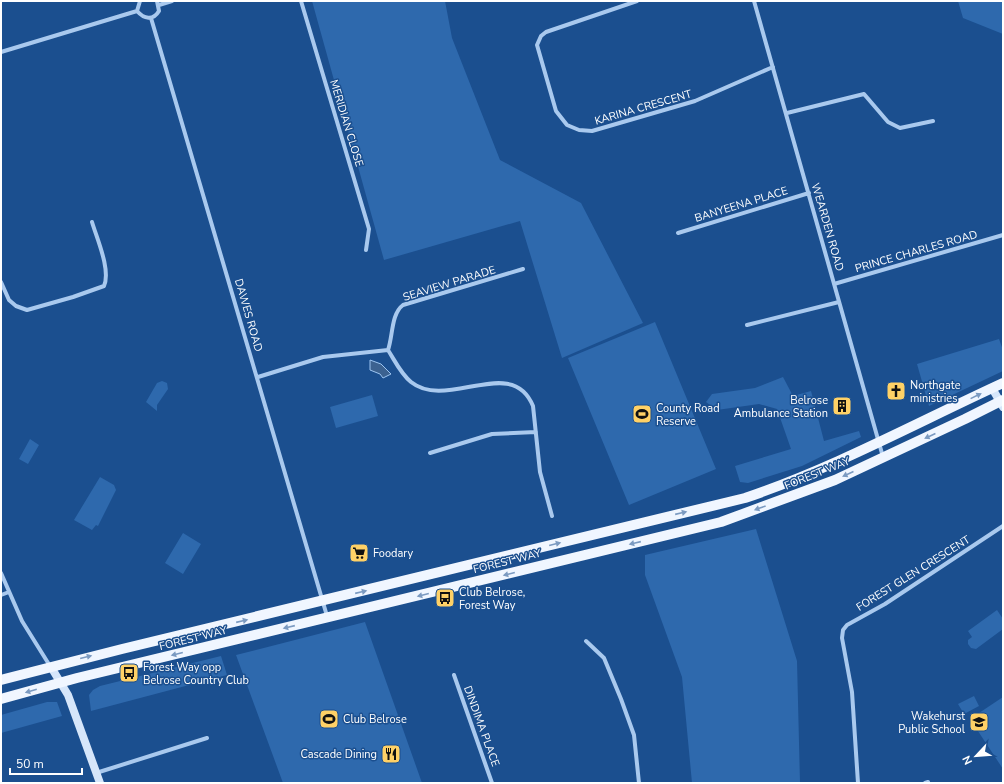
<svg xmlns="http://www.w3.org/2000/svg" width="1004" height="784" font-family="'Nunito Sans',sans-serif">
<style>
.green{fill:#2e69ad}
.water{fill:#3c6290;stroke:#9cc4f0}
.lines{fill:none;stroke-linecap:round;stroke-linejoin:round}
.street{stroke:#a9c9ee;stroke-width:4}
.secondary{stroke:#d6e6fa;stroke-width:8}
.primary{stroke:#f0f6ff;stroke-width:10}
.oneway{fill:#7b9ac1}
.labels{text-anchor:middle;stroke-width:3;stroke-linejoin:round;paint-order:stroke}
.street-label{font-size:11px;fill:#fff;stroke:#1b4f8f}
.poi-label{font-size:11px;fill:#fff;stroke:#1b4f8f;text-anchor:start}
</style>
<rect width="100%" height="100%" fill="#1b4f8f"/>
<!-- green -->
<path class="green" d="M312 1H445L452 38 500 160 581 203 643 323 562 358 520 221 384 260Z
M958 1H1003V34L963 18Z
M655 322 716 469 629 505 568 358Z
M999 339 1003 350V371L929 406 917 364Z
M783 377 793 396 811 391 824 441 859 431 861 437 802 466 748 483 740 482 735 466 791 449 777 409 759 404 717 410 706 402 712 394 755 388Z
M162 381 167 383 168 389 157 405V411L146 402 157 383Z
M372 395 378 416 336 428 330 407Z
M30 439 39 445 28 464 19 459Z
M100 477 114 485 116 490 98 526 96 525 92 530 74 520Z
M756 529 797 661 800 783H692L682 677 645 575V555Z
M183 533 201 544 183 574 165 563Z
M997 610 1003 619V629L976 649 971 648 968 644V640L972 637 968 631Z
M365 622 422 783H283L236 655Z
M221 656 227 675 91 711 89 695 93 690 100 686Z
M974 696 979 706 964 714 958 704Z
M1003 697V769L970 719Z
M47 702H57L62 716 1 733V715Z"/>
<!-- water -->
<path class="water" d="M370 360 381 364 391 374 383 378 380 374 370 370Z"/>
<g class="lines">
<!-- street -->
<path class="street" d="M140 1 137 11C144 19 153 21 159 11L157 1
M301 1 369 229 366 250
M637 1 546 32 541 36 537 45 556 111 567 125 579 130 592 131 695 101 773 67
M754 1 883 457
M159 5 172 1
M151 18 327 616
M1 52 137 11
M787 113 864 94 888 122 900 128 933 121
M678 233 809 193
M523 269 403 305C391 314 393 336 388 350 395 361 401 374 411 382 447 411 512 354 533 406L540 472 552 516
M1 282 9 300 16 306 27 310 73 297 104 286C111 270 97 239 92 222
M834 284 1003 235
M747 325 839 302
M258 377 323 357 388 350
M430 453 492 434 536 432
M1 573 22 621 50 666
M1 595 9 592
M586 641 604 658 621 699 634 735 639 783
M454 675 492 783
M96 773 207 738
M858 783 852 692 842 638 843 630 847 625 885 604 1003 526
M925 783 928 782"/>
<!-- secondary -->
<path class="secondary" d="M992 388 1003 407
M51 667 68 695 100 783"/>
<!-- primary -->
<path class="primary" d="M1 680 122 649 745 498C834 468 918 422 1003 383
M1 699 77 678 721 522 835 480 965 419 1003 400"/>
</g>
<!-- one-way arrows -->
<defs><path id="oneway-solid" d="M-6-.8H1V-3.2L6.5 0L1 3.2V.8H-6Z"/></defs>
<g class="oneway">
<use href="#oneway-solid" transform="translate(976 396) rotate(-26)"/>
<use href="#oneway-solid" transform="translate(930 436) rotate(155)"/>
<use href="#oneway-solid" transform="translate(848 474) rotate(156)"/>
<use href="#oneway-solid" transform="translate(760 508) rotate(160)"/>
<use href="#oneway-solid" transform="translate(681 513) rotate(-13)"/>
<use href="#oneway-solid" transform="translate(635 543) rotate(167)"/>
<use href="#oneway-solid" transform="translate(555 544) rotate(-14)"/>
<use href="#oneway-solid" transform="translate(509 574) rotate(166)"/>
<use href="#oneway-solid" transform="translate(361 592) rotate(-13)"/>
<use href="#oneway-solid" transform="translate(423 595) rotate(166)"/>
<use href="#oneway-solid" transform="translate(242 621) rotate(-13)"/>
<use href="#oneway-solid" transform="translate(289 627) rotate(167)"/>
<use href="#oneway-solid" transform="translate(177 654) rotate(166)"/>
<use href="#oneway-solid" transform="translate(86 657) rotate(-14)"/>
<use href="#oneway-solid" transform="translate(31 691) rotate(164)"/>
</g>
<!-- icons -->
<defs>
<symbol id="church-square" viewBox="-11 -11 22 22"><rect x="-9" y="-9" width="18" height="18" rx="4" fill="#ffd166" stroke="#1b4f8f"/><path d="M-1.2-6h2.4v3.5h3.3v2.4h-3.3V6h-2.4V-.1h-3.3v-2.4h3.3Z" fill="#111"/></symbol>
<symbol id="building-square" viewBox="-11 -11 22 22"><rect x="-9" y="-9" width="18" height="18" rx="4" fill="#ffd166" stroke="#1b4f8f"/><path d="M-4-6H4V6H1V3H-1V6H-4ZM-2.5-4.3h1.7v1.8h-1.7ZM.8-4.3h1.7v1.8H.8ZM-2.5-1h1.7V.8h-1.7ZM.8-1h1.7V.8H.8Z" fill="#111"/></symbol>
<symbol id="stadium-square" viewBox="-11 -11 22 22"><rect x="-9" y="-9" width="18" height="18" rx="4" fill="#ffd166" stroke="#1b4f8f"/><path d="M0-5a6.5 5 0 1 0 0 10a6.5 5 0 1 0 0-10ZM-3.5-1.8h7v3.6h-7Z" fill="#111"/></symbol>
<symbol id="supermarket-square" viewBox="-11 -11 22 22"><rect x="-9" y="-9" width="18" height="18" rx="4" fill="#ffd166" stroke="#1b4f8f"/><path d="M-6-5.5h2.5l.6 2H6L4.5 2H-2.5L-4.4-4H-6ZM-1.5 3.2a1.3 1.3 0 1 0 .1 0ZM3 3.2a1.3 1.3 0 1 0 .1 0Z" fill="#111"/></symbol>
<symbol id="bus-square" viewBox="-11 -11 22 22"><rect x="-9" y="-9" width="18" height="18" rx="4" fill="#ffd166" stroke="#1b4f8f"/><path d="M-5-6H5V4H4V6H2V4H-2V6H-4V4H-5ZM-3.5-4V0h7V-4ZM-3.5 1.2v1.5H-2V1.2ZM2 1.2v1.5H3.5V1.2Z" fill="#111"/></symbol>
<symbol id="school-square" viewBox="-11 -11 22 22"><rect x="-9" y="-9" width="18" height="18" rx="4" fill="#ffd166" stroke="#1b4f8f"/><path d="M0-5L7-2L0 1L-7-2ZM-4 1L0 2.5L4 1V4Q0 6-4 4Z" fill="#111"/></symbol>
<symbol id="restaurant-square" viewBox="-11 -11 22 22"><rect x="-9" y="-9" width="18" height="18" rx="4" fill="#ffd166" stroke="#1b4f8f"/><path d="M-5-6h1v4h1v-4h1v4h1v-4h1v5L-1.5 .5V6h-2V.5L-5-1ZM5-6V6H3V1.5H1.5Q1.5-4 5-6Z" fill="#111"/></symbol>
</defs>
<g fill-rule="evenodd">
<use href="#church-square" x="885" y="380" width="22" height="22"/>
<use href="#building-square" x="831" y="395" width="22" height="22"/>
<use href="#stadium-square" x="631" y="403" width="22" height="22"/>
<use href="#supermarket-square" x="348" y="542" width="22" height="22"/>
<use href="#bus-square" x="434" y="587" width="22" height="22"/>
<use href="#bus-square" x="118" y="662" width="22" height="22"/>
<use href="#stadium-square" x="318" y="708" width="22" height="22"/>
<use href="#school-square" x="968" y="711" width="22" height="22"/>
<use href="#restaurant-square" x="380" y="743" width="22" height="22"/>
</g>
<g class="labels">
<!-- street labels -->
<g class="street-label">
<text transform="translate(643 107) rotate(-16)" y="4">KARINA CRESCENT</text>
<text transform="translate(347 123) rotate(73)" y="4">MERIDIAN CLOSE</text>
<text transform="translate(741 204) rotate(-17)" y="4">BANYEENA PLACE</text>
<text transform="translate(828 227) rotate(74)" y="4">WEARDEN ROAD</text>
<text transform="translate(916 251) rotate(-16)" y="4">PRINCE CHARLES ROAD</text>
<text transform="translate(449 283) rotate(-17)" y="4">SEAVIEW PARADE</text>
<text transform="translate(249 315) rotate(74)" y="4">DAWES ROAD</text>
<text transform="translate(817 473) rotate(-22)" y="4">FOREST WAY</text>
<text transform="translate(507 561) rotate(-14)" y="4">FOREST WAY</text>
<text transform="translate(913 573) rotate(-32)" y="4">FOREST GLEN CRESCENT</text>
<text transform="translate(193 638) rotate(-14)" y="4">FOREST WAY</text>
<text transform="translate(482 726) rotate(70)" y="4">DINDIMA PLACE</text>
</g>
<!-- poi labels -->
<g class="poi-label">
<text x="910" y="389">Northgate<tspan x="910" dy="13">ministries</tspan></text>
<text x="828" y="404" text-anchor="end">Belrose<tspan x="828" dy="13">Ambulance Station</tspan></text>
<text x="656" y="412">County Road<tspan x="656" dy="13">Reserve</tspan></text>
<text x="373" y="557">Foodary</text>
<text x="459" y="596">Club Belrose,<tspan x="459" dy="13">Forest Way</tspan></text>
<text x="143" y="671">Forest Way opp<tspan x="143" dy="13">Belrose Country Club</tspan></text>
<text x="965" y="720" text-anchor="end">Wakehurst<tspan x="965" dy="13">Public School</tspan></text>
<text x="343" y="723">Club Belrose</text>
<text x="377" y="758" text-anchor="end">Cascade Dining</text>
</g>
</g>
<!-- border -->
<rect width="1004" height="784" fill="none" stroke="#ffffff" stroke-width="4"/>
<!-- north arrow -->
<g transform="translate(976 756) rotate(244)" stroke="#1b4f8f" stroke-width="3" paint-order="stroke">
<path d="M0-3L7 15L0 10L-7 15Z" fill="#ffffff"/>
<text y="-6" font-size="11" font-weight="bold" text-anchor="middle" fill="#ffffff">N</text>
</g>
<!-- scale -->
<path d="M10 768v6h72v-6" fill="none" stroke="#ffffff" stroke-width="2"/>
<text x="16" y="768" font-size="12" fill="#ffffff" stroke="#1b4f8f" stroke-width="3" paint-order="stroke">50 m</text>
</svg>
